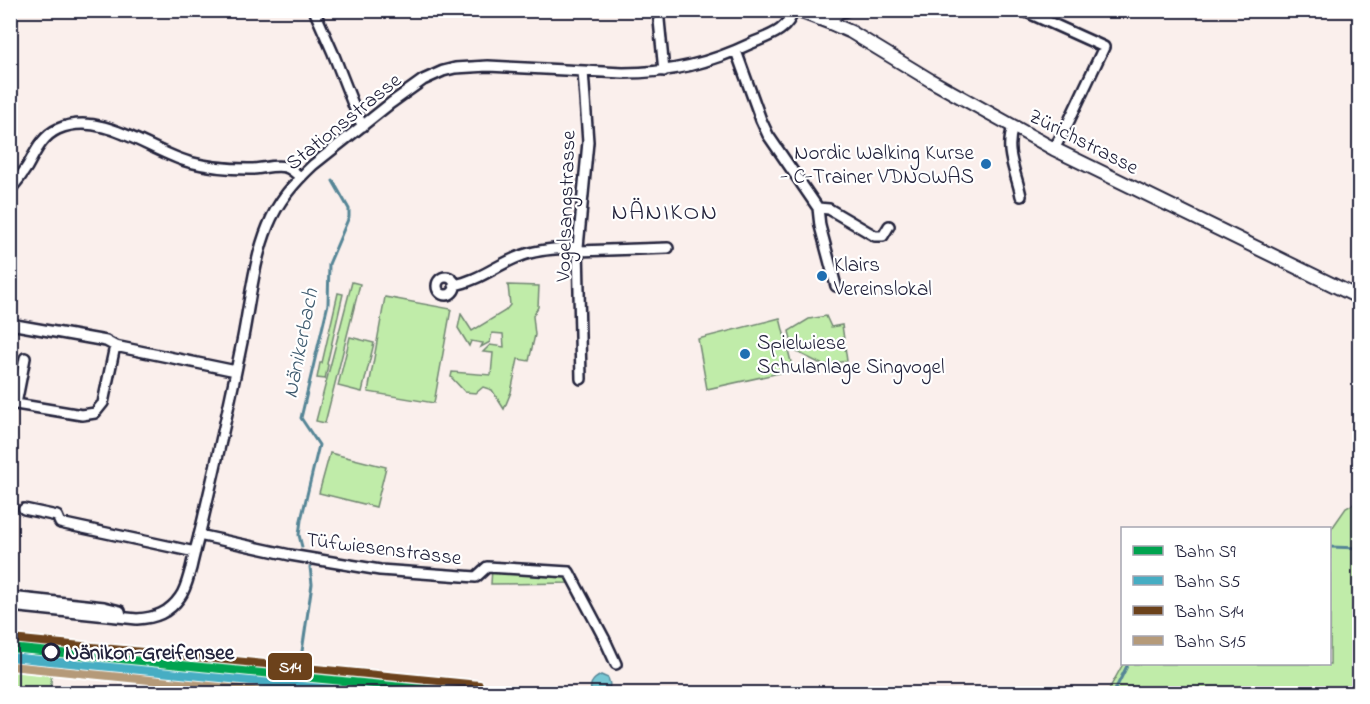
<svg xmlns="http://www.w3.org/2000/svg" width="1370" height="704" font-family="'Indie Flower',sans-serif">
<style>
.green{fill:#c0eca9;stroke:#718772;stroke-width:1.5}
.water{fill:#77c7d3;stroke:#558596;stroke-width:1.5}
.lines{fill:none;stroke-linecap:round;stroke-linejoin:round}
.stream{stroke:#558596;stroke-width:3}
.street-casing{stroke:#22223b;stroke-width:14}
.secondary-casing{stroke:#22223b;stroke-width:16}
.street{stroke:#fff;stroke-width:9}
.secondary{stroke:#fff;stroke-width:12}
.rail-1-casing{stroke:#fff;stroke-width:12}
.rail-2-casing{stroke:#fff;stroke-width:12}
.rail-3-casing{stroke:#fff;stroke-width:12}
.rail-4-casing{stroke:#fff;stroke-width:12}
.rail-1{stroke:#00a34f;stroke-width:8}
.rail-2{stroke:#46adc3;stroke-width:8}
.rail-3{stroke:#6c421b;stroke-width:8}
.rail-4{stroke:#b59a79;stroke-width:8}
.poi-dot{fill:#1f6fb2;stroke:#fff;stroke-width:2}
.stop-dot{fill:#fff;stroke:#22223b;stroke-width:3}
.labels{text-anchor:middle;stroke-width:4.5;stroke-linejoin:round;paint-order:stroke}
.street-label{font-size:21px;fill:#22223b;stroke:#fff}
.poi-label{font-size:21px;fill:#22223b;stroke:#fff;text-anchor:start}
.stop-label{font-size:21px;font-weight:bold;fill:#22223b;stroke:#fff;text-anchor:start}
.water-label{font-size:22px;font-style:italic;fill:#405c70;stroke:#fff}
.quarter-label{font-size:24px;letter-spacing:1.5px;fill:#22223b;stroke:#fff}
.line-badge{stroke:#fff;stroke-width:2}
.badge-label{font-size:16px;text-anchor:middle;font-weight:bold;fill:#fff}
</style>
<rect width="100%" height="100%" fill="#faefec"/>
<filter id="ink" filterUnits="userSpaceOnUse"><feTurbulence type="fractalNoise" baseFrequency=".0167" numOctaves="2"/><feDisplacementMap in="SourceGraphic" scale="12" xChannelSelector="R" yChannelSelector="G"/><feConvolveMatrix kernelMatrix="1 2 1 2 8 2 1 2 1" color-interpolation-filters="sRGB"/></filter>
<g filter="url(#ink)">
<!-- green -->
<path class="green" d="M352 282 360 284 325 423 316 421Z
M508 285 539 286 538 307 533 316 535 335 529 361 518 359 511 392 504 409 492 390 483 387 476 393 465 392 451 377 452 372 491 375 493 353 483 352 490 345 504 347 503 334 492 333 490 342 481 347 483 343 471 341 469 346 458 328 461 314 472 331 505 311 510 305Z
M338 293 343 294 327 364 328 365 325 379 317 378 320 363H322Z
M385 297 451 309 434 403 368 392Z
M826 316 831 327 842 325 847 361 823 365 793 350 789 331 809 319Z
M780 318 793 370 707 389 698 339Z
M350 337 374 343 362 392 338 386Z
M330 453 386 467 376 507 319 493Z
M1359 501V693H1107L1123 664H1330V531L1346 508Z
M492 568 569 572 574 583 491 584Z
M10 667 52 671 50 693H11Z"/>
<!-- water -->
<path class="water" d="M601 675 608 678C610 683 611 686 608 691H604V693H592C588 684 593 679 601 675Z"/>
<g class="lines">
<!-- stream -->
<path class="stream" d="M849 15 860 12
M302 547 299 535 301 520 319 445 301 418 328 304 329 264 349 217V209L333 181
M1330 547 1360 548
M300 665 312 584 310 567
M1113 694 1128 664"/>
<defs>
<path id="street" d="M314 10 333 53 358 117 363 126
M658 10 664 71
M1022 10 1104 47 1068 123 1054 149
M828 22 840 13 848 10
M736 51 761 120 768 135 818 208 820 226 836 286
M1013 127C1004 152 1016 171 1021 196
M10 190C16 183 22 175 27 167 35 153 42 136 58 129 102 110 149 151 189 162 208 167 229 169 248 169 260 170 273 164 285 167 291 168 295 173 300 177
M818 208 829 209 875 236H883L889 226
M578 251 668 248
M437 286a9 9 0 1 1 18 0a9 9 0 1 1-18 0Z
M454 285C478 281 497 265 518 257 537 249 558 249 578 247
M10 324 106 341 115 346 236 371
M581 379 578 247 588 142 583 71
M10 403 82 415 95 413 103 403 115 346
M16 404 25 358
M24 509 57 516 60 523 195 552
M199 535 290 555 380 570 476 577 487 567 569 572 604 638 616 664
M10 597 104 607 120 611 121 615
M10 606 137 619C155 618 169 613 180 597 186 589 188 578 191 568 195 550 200 533 204 515 218 456 231 397 243 337 250 301 254 260 268 226 278 201 294 183 313 165L391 103 423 80 443 71 455 68 488 66 623 73C671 73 710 63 752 43 771 35 787 31 794 10"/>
<path id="secondary" d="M796 10 828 22 851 32 930 80 1054 149 1360 298"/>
</defs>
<!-- street casing -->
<use href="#street" class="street-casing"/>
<!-- secondary casing -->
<use href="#secondary" class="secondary-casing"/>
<!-- street -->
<use href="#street" class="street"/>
<!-- secondary -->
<use href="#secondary" class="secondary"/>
<defs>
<path id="rail-1" d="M10 648 473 694"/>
<path id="rail-2" d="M10 657 381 694"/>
<path id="rail-3" d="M11 639 479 685"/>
<path id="rail-4" d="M10 666 289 694"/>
</defs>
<!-- rail-1 casing -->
<use href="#rail-1" class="rail-1-casing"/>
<!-- rail-2 casing -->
<use href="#rail-2" class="rail-2-casing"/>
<!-- rail-3 casing -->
<use href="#rail-3" class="rail-3-casing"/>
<!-- rail-4 casing -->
<use href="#rail-4" class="rail-4-casing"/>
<!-- rail-1 -->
<use href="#rail-1" class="rail-1"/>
<!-- rail-2 -->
<use href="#rail-2" class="rail-2"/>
<!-- rail-3 -->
<use href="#rail-3" class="rail-3"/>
<!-- rail-4 -->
<use href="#rail-4" class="rail-4"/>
</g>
</g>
<!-- markers -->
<g class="poi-dot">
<circle cx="986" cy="164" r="6"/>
<circle cx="822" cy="276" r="6"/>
<circle cx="745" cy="354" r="6"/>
</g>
<circle class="stop-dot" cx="51" cy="652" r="8"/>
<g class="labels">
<!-- street labels -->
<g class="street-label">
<text transform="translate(343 121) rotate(-39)" y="7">Stationsstrasse</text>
<text transform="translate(1084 141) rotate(27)" y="7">Zürichstrasse</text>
<text transform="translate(565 206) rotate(-88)" y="7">Vogelsangstrasse</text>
<text transform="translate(384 548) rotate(7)" y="7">Tüfwiesenstrasse</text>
</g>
<!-- poi labels -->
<g class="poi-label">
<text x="974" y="159" text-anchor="end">Nordic Walking Kurse<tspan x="974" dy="24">- C-Trainer VDNOWAS</tspan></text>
<text x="834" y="271">Klairs<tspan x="834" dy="24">Vereinslokal</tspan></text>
<text x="757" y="349">Spielwiese<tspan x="757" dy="24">Schulanlage Singvogel</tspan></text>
</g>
<!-- stop labels -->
<g class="stop-label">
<text x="65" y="659">Nänikon-Greifensee</text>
</g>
<!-- water labels -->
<g class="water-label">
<text transform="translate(299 343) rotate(-79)" y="8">Nänikerbach</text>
</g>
<!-- quarter labels -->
<g class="quarter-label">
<text x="665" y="219">NÄNIKON</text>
</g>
</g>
<rect class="line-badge" x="267" y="652" width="46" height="29" rx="6" fill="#6c421b"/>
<g class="badge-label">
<text x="290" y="672">S14</text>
</g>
<!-- margin -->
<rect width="1370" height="704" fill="none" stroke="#fff" stroke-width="36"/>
<rect x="18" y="18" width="1334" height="668" fill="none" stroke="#22223b" stroke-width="2" filter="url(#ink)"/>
<!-- legend -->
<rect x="1121" y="527" width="210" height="138" fill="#ffffff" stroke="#a7a7b1" stroke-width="1.5"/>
<rect x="1133" y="546" width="30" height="9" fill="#00a34f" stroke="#a7a7b1" stroke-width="1.5"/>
<text x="1175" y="557" font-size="18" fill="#22223b">Bahn S9</text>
<rect x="1133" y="576" width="30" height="9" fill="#46adc3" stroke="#a7a7b1" stroke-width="1.5"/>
<text x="1175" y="587" font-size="18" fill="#22223b">Bahn S5</text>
<rect x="1133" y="606" width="30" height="9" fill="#6c421b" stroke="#a7a7b1" stroke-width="1.5"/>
<text x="1175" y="617" font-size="18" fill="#22223b">Bahn S14</text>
<rect x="1133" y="636" width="30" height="9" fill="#b59a79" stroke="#a7a7b1" stroke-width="1.5"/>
<text x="1175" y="647" font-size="18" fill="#22223b">Bahn S15</text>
</svg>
